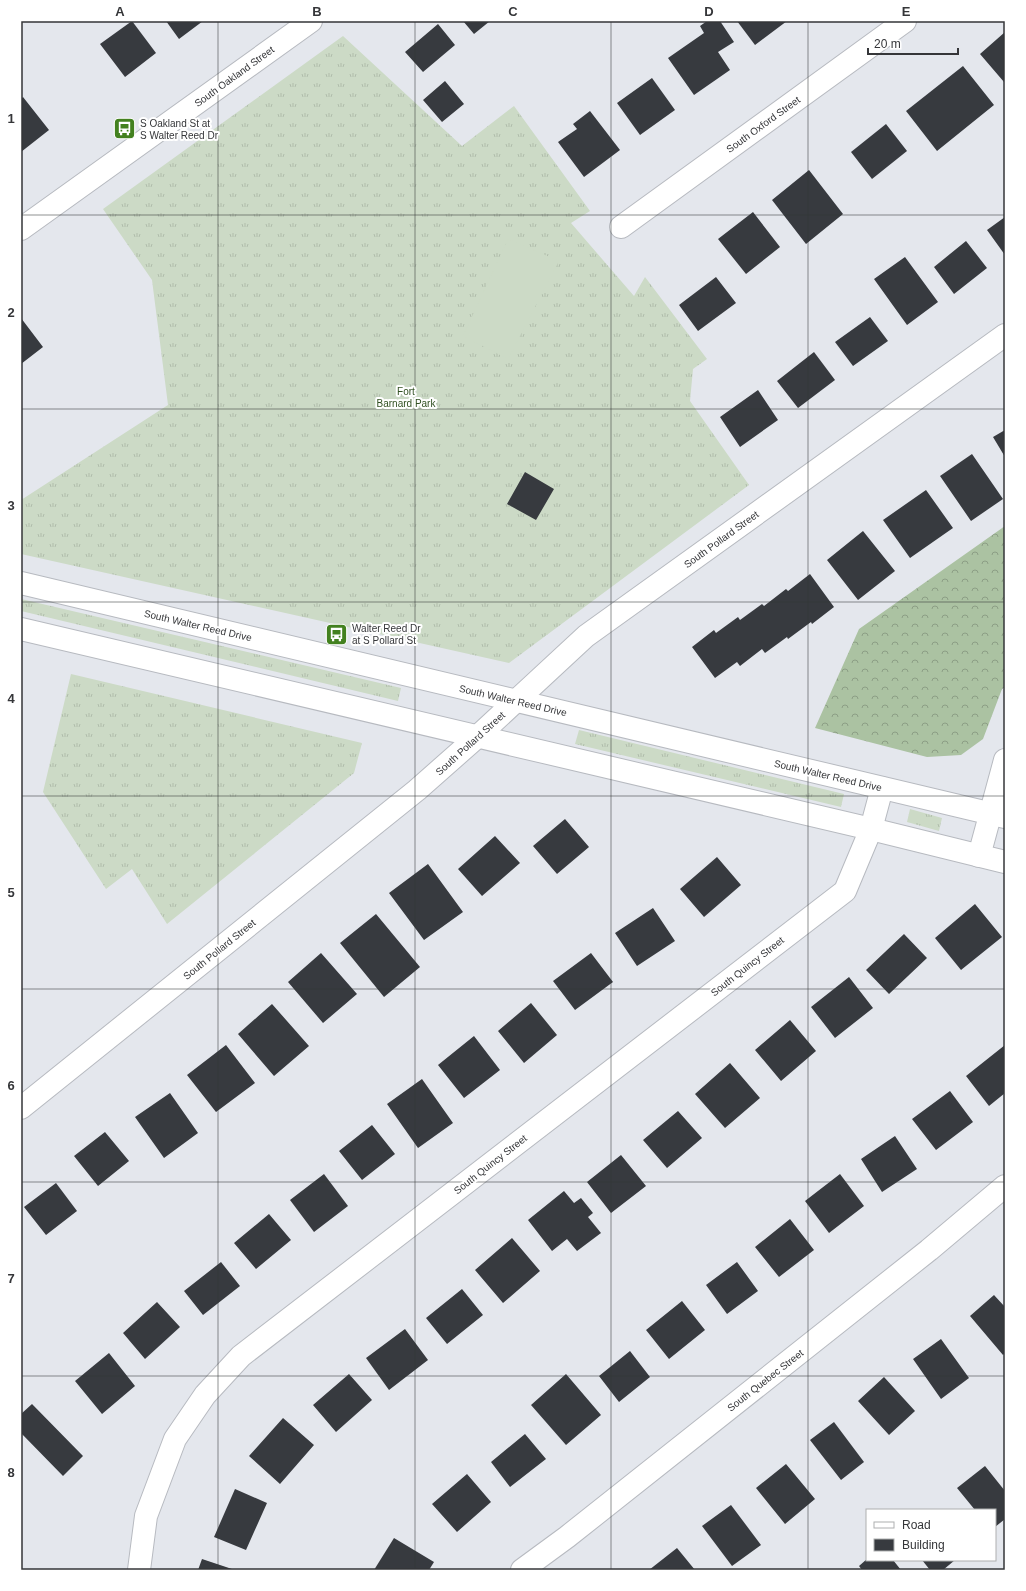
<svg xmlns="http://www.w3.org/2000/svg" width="1026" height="1591" font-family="Arial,sans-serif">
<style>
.grass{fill:url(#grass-tufts)}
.forest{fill:url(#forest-crowns)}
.pitch{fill:#ccdac6}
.building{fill:#373a3f}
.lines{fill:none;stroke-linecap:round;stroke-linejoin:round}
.minor-casing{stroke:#b7bac0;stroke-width:24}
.major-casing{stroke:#b7bac0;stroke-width:24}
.minor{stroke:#fff;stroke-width:22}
.major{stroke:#fff;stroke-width:22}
.grid{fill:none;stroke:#353639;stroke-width:1;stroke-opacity:0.55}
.labels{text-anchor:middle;stroke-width:4;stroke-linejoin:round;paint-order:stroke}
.street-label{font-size:10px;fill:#353639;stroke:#fff}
.poi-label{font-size:10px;fill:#353639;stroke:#fff;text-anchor:start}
.park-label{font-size:10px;fill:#304f21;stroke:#fff}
.neatline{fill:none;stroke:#353639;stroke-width:1.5}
.grid-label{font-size:13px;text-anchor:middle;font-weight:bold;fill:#353639}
</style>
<defs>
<pattern id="grass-tufts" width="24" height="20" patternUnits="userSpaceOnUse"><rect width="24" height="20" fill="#ccdac6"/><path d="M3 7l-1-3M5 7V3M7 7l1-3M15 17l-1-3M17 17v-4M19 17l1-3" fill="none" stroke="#b0bcab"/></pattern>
<pattern id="forest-crowns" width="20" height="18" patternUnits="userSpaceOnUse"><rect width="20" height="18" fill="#abc2a2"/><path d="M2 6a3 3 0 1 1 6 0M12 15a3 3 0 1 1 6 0" fill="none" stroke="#8c9e85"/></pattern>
</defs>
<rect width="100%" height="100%" fill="#e4e7ed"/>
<!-- grass -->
<path class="grass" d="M343 36 462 146 514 106 590 211 571 223 634 296 645 277 707 359 693 369 690 401 749 485 509 663 21 554V500L168 405 152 280 103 209Z
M21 599 401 688 398 701 21 611Z
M71 674 362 743 354 773 167 924 132 869 106 889 43 792Z
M579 730 844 794 841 807 575 744Z
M910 809 942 818 939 831 907 822Z"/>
<!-- forest -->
<path class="forest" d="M1005 526V687L1002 689 983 739 961 755 927 757 815 728 859 629Z"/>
<!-- pitch -->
<path class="pitch" d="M508 239 559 261 508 359 463 336Z"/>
<!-- building -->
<path class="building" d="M132 21 156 53 125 77 100 44Z
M166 21H203L179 39Z
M463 21H490L474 34Z
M707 21H720L734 42 718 52 730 70 694 95 668 58 704 33 700 26Z
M737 21H787L755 45Z
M438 24 455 45 423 72 405 52Z
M1005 32V81L1004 82 980 54Z
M963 66 994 105 937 151 906 111Z
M652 78 675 110 640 135 617 103Z
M445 81 464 104 442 122 423 100Z
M23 97 49 130 21 152V99Z
M590 111 620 150 584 177 558 142 577 129 573 124Z
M886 124 907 151 872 179 851 152Z
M809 170 843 214 806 244 772 200Z
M753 212 780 247 746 274 718 239Z
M1005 217V255L987 230Z
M966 241 987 268 954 294 934 267Z
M905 257 938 302 907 325 874 279Z
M716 277 736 303 698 331 679 305Z
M870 317 888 341 853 366 835 342Z
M21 318 43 347 21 364Z
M814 352 835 380 798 408 777 381Z
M758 390 778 420 740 447 720 417Z
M1005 430V457L993 437Z
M972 454 1003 499 971 521 940 476Z
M525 472 554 489 536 520 507 504Z
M926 490 953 528 910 558 883 520Z
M863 531 895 571 858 600 827 560Z
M810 574 834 607 812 624 811 622 788 639 787 637 765 653 762 649 740 666 737 662 715 678 692 647 714 630 716 633 738 617 740 620 762 604 764 606 786 589 788 591Z
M565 819 589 847 557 874 533 846Z
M495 836 520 863 482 896 458 869Z
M717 857 741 885 704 917 680 889Z
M428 864 463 912 424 940 389 893Z
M975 904 1002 937 961 970 935 938Z
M653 908 675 941 637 966 615 933Z
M376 914 420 967 384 997 340 943Z
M904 934 927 958 889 994 866 970Z
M321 953 357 994 323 1023 288 982Z
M591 953 613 982 575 1010 553 981Z
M849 977 873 1008 835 1038 811 1007Z
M531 1003 557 1035 524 1063 498 1031Z
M272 1004 309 1046 274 1076 238 1034Z
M790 1020 816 1051 781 1081 755 1050Z
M474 1036 500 1070 464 1098 438 1065Z
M226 1045 255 1083 216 1112 187 1075Z
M1005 1045V1093L989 1106 966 1076Z
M730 1063 760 1098 725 1128 695 1094Z
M422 1079 453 1123 418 1148 387 1104Z
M950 1091 973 1122 936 1150 912 1119Z
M170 1093 198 1133 164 1158 135 1117Z
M678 1111 702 1138 667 1168 643 1140Z
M372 1125 395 1154 362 1180 339 1151Z
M105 1132 129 1161 98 1186 74 1156Z
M895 1136 917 1169 882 1192 861 1159Z
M621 1155 646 1186 611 1213 587 1182Z
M324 1174 348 1206 314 1232 290 1200Z
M840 1174 864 1206 829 1233 805 1201Z
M56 1183 77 1211 46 1235 24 1207Z
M564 1191 574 1203 581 1198 593 1213 588 1217 601 1233 577 1251 567 1239 552 1251 528 1220Z
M269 1214 291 1240 256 1269 234 1243Z
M790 1219 814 1250 779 1277 755 1247Z
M512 1238 540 1271 503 1303 475 1270Z
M221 1262 240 1286 203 1315 184 1291Z
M737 1262 758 1291 727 1314 706 1285Z
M462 1289 483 1315 447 1344 426 1318Z
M994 1295 1005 1307V1353L1003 1355 970 1316Z
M682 1301 705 1330 669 1359 646 1330Z
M157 1302 180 1327 145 1359 123 1333Z
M405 1329 428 1360 389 1390 366 1358Z
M941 1339 969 1378 941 1399 913 1359Z
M630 1351 650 1377 619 1402 599 1376Z
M109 1353 135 1386 102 1414 75 1381Z
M349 1374 372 1400 336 1432 313 1405Z
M566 1374 601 1415 566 1445 531 1405Z
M884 1377 915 1411 889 1435 858 1401Z
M32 1404 83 1456 63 1476 21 1433V1414Z
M283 1418 314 1445 280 1484 249 1456Z
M834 1422 864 1462 841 1480 810 1440Z
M525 1434 546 1459 510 1487 491 1462Z
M786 1464 815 1499 785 1524 756 1488Z
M985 1466 1005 1491V1519L995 1527V1510H975L957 1488Z
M467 1474 491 1502 457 1532 432 1504Z
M235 1489 267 1503 246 1550 214 1537Z
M731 1505 761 1545 732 1566 702 1526Z
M394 1538 434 1562 429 1570H374Z
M677 1548 695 1570H649Z
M202 1559 235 1570H198Z
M867 1559 893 1560 901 1570H862L859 1566Z
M922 1560H955L943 1570H930Z"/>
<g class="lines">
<defs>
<path id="minor" d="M621 227 905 21
M21 229 311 21
M979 856 1005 760
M21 1108 417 790 477 737 586 636 1005 335
M139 1570 146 1516 175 1439 205 1395 241 1356 845 891 871 829 882 788
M522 1570 567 1537 929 1250 1005 1186"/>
<path id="major" d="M21 583 1005 817
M21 629 871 829 1005 862"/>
</defs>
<!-- minor casing -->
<use href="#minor" class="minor-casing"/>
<!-- major casing -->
<use href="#major" class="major-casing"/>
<!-- minor -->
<use href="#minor" class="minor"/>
<!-- major -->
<use href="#major" class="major"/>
</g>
<!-- grid -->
<path class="grid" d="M218 21V1570M415 21V1570M611 21V1570M808 21V1570M21 215H1005M21 409H1005M21 602H1005M21 796H1005M21 989H1005M21 1182H1005M21 1376H1005"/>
<!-- icons -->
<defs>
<symbol id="bus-square" viewBox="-11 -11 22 22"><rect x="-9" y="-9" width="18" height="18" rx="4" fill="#43811f" stroke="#fff"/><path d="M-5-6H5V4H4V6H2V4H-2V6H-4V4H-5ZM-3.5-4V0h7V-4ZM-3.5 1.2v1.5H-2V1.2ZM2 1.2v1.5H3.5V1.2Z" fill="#fff"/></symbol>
</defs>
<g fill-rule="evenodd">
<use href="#bus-square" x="112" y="116" width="25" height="25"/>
<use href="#bus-square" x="324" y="622" width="25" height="25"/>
</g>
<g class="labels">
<!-- street labels -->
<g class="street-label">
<text transform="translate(234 76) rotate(-36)" y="4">South Oakland Street</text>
<text transform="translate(763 124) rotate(-36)" y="4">South Oxford Street</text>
<text transform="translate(721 539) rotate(-36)" y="4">South Pollard Street</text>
<text transform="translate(198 625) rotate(13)" y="4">South Walter Reed Drive</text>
<text transform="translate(513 700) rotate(13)" y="4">South Walter Reed Drive</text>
<text transform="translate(470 743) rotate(-42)" y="4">South Pollard Street</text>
<text transform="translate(828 775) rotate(13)" y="4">South Walter Reed Drive</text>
<text transform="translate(219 949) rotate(-39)" y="4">South Pollard Street</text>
<text transform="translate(747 966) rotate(-38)" y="4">South Quincy Street</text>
<text transform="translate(490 1164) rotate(-38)" y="4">South Quincy Street</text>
<text transform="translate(765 1380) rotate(-38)" y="4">South Quebec Street</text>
</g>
<!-- poi labels -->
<g class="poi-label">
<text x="140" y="127">S Oakland St at<tspan x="140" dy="12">S Walter Reed Dr</tspan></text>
<text x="352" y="632">Walter Reed Dr<tspan x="352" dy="12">at S Pollard St</tspan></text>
</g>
<!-- park labels -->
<g class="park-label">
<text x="406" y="395">Fort<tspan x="406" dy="12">Barnard Park</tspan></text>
</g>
</g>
<!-- border -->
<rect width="1026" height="1591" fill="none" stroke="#ffffff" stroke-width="44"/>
<!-- legend -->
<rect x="866" y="1509" width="130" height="52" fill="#ffffff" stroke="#aeafb0"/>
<rect x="874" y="1522" width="20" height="6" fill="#ffffff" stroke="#aeafb0"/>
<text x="902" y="1529" font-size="12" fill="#353639">Road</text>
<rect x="874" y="1539" width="20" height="12" fill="#373a3f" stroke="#aeafb0"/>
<text x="902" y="1549" font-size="12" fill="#353639">Building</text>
<!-- scale -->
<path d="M868 48v6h90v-6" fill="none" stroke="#353639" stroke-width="2"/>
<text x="874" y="48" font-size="12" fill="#353639" stroke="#ffffff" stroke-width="3" paint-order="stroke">20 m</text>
<rect x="22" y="22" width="982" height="1547" class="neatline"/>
<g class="grid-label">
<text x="120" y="16">A</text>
<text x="317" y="16">B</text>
<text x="513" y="16">C</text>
<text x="709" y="16">D</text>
<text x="906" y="16">E</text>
<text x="11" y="123">1</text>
<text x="11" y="317">2</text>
<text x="11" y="510">3</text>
<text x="11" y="703">4</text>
<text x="11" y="897">5</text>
<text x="11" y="1090">6</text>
<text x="11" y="1283">7</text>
<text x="11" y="1477">8</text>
</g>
</svg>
